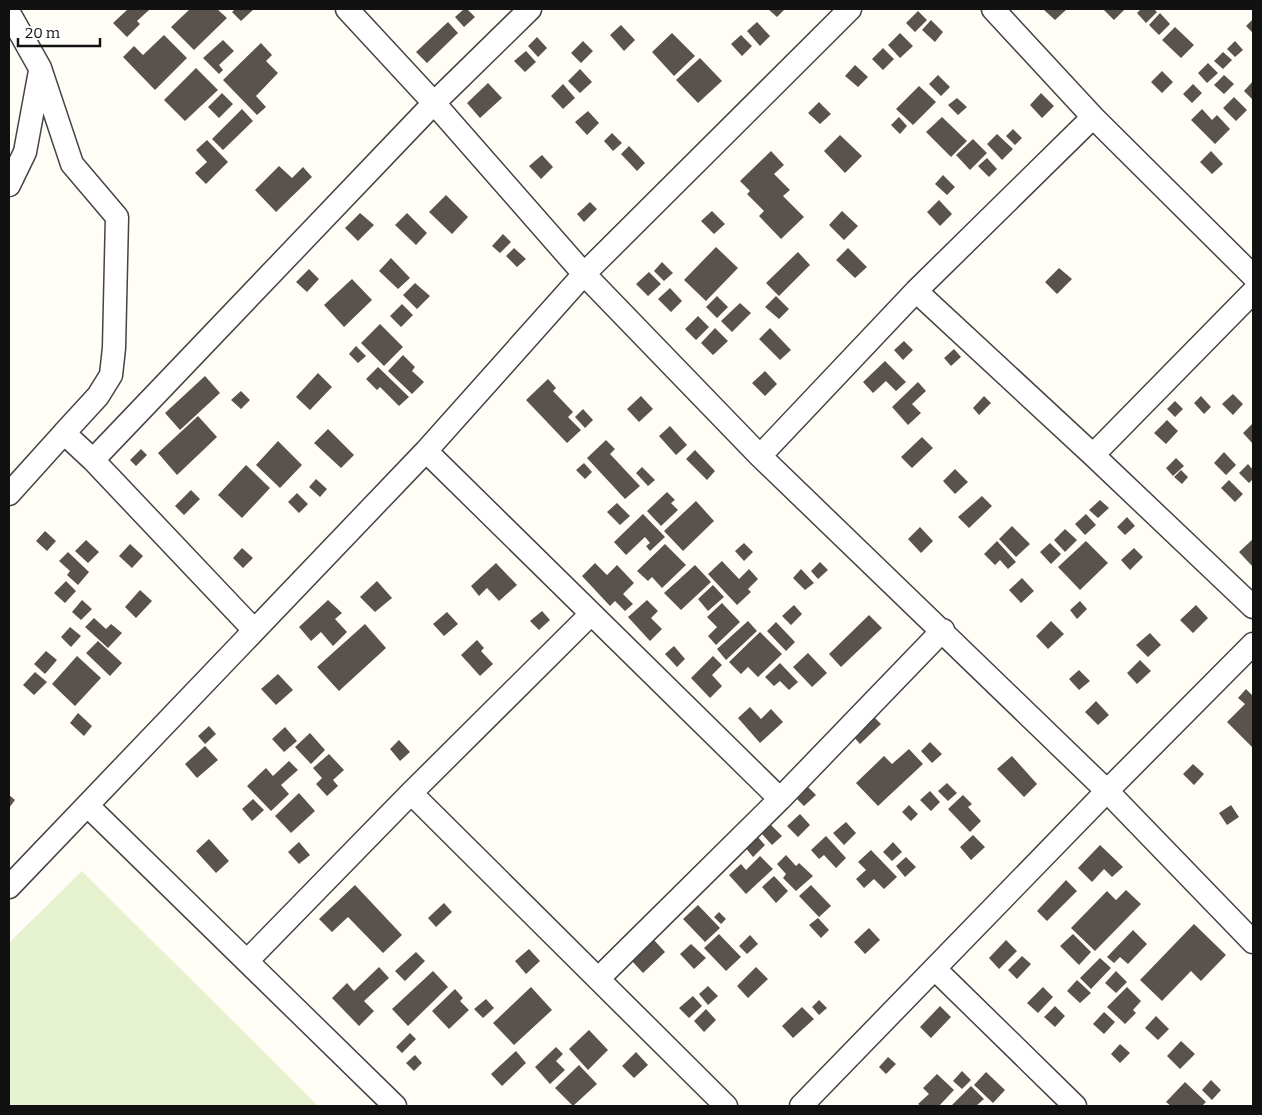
<svg xmlns="http://www.w3.org/2000/svg" width="1262" height="1115" font-family="Bitter,serif">
<style>
.pitch{fill:#e6f2cf}
.building{fill:#5a524d}
.lines{fill:none;stroke-linecap:round;stroke-linejoin:round}
.minor-casing{stroke:#444;stroke-width:25}
.minor{stroke:#fff;stroke-width:22}
</style>
<rect width="100%" height="100%" fill="#fffdf5"/>
<!-- pitch -->
<path class="pitch" d="M82 871 318 1106H9V943Z"/>
<!-- building -->
<path class="building" d="M128 9 149 10 137 21 140 24 127 37 113 23Z
M190 9H217L227 18 194 50 171 27Z
M235 9H254L241 21 232 12Z
M464 9H467L475 17 464 27 455 17Z
M768 9H785L777 17Z
M1043 9H1067L1055 20Z
M1103 9H1125L1114 20Z
M1141 9H1154L1157 12 1146 23 1137 13Z
M918 11 927 20 915 32 906 23Z
M1160 13 1170 24 1159 35 1149 25Z
M1253 19V33L1246 26Z
M931 20 943 32 935 42 922 30Z
M448 22 458 33 427 63 416 52Z
M757 22 770 36 760 46 747 31Z
M621 25 635 40 624 51 610 35Z
M1175 27 1194 45 1181 58 1162 40Z
M672 33 695 56 674 76 652 52Z
M900 33 913 46 900 58 888 45Z
M164 35 187 58 155 90 123 57 134 46 143 55Z
M741 35 752 46 742 56 731 44Z
M537 37 547 48 538 57 528 46Z
M223 40 234 51 219 65 223 70 219 74 203 58Z
M583 41 593 51 581 63 571 53Z
M1235 41 1243 50 1235 57 1227 49Z
M261 43 272 55 266 61 278 73 256 96 266 107 257 115 223 80Z
M883 48 894 59 883 70 872 59Z
M526 51 536 62 525 72 514 61Z
M1223 52 1232 60 1223 69 1214 61Z
M700 58 722 81 698 103 676 80Z
M1208 63 1218 73 1207 83 1198 73Z
M855 65 868 77 858 87 845 76Z
M196 68 218 90 185 121 164 100Z
M580 69 592 82 580 93 568 81Z
M1162 71 1173 82 1162 93 1151 82Z
M938 75 950 87 941 96 929 84Z
M1224 75 1234 84 1224 94 1214 85Z
M1253 81V100L1244 91Z
M488 83 502 98 480 118 467 103Z
M563 84 575 98 563 109 551 96Z
M1193 84 1202 93 1192 103 1183 94Z
M919 86 936 102 913 125 896 109Z
M222 93 233 104 219 118 208 107Z
M1041 93 1054 106 1042 118 1030 105Z
M1234 97 1247 110 1236 121 1223 108Z
M957 98 967 107 958 115 948 105Z
M819 102 831 114 820 124 808 113Z
M242 109 253 121 223 150 212 139Z
M1202 109 1212 120 1217 115 1230 129 1215 144 1191 120Z
M588 111 599 123 587 135 575 122Z
M899 117 907 126 900 134 891 125Z
M942 117 967 141 951 157 926 132Z
M1013 129 1022 138 1015 145 1006 136Z
M612 133 622 143 613 151 604 141Z
M997 134 1013 149 1002 160 987 144Z
M840 135 862 156 845 173 824 151Z
M973 139 987 153 970 170 956 155Z
M207 140 228 162 206 184 195 173 207 162 196 150Z
M629 146 645 163 637 171 621 154Z
M771 151 784 165 774 174 790 190 783 196 804 217 781 239 759 216 764 211 747 194 750 191 740 181Z
M1211 151 1223 164 1212 174 1200 162Z
M542 155 553 167 541 179 529 166Z
M987 158 997 169 989 177 978 166Z
M279 166 292 178 303 167 312 177 276 212 255 190Z
M943 175 955 187 947 195 935 184Z
M446 195 468 217 452 234 429 212Z
M939 200 952 214 940 226 927 212Z
M590 202 597 209 584 222 577 214Z
M712 211 725 224 714 234 701 221Z
M842 211 858 226 844 240 829 225Z
M360 213 374 225 358 241 345 228Z
M407 213 427 233 416 245 395 225Z
M503 234 511 242 500 253 492 246Z
M716 247 738 268 706 301 684 280Z
M514 248 526 259 517 267 506 256Z
M848 248 867 267 855 278 836 260Z
M798 252 810 265 779 296 766 283Z
M391 258 410 278 398 289 379 271Z
M662 262 673 273 664 281 654 271Z
M1059 268 1072 279 1057 294 1045 282Z
M309 269 319 279 307 292 296 282Z
M649 272 661 284 648 296 636 284Z
M352 279 372 300 344 327 324 305Z
M415 283 430 296 417 309 403 295Z
M670 288 682 301 671 312 658 299Z
M717 296 728 307 717 318 706 307Z
M776 296 789 309 779 319 765 307Z
M740 303 751 313 732 332 721 321Z
M402 304 413 315 401 327 390 316Z
M698 316 709 327 696 340 685 329Z
M380 324 403 347 384 366 361 343Z
M715 328 728 341 713 355 701 343Z
M770 328 791 350 780 360 759 339Z
M904 341 913 350 903 360 894 350Z
M356 346 366 356 358 363 349 354Z
M954 349 961 357 951 366 944 358Z
M403 355 415 367 412 371 424 382 412 394 388 371Z
M885 361 906 382 896 391 886 381 873 393 863 382Z
M378 367 409 397 399 406 380 387 377 390 366 379Z
M765 371 777 384 765 396 752 383Z
M318 373 332 387 310 410 296 397Z
M205 376 220 393 180 430 165 413Z
M548 379 556 388 553 391 573 412 568 417 581 430 567 443 526 400Z
M918 382 926 391 912 404 921 413 908 425 892 407Z
M241 391 250 400 241 409 231 400Z
M1233 394 1243 404 1233 415 1222 404Z
M641 396 653 409 639 422 627 409Z
M984 396 991 403 979 415 973 408Z
M1201 396 1211 407 1204 414 1194 403Z
M1175 401 1183 409 1175 417 1167 409Z
M583 409 593 420 585 428 575 417Z
M198 416 217 437 177 475 158 453Z
M1167 420 1178 431 1166 444 1154 433Z
M1253 423V444L1243 433Z
M670 426 687 445 676 455 659 436Z
M328 429 354 455 341 468 314 443Z
M922 437 933 448 912 468 901 457Z
M606 440 615 449 610 454 640 486 625 499 587 458Z
M278 441 302 465 280 488 256 465Z
M141 449 147 455 136 466 130 460Z
M695 450 715 471 707 480 686 459Z
M1224 452 1236 465 1226 475 1214 463Z
M1176 458 1184 466 1173 476 1166 468Z
M584 463 592 472 585 479 576 470Z
M1248 464 1253 470V479L1249 483 1239 473Z
M246 465 270 488 242 518 218 495Z
M642 467 655 480 648 486 636 473Z
M955 469 968 482 955 494 943 481Z
M1181 470 1188 477 1182 484 1174 477Z
M316 479 327 489 320 497 309 487Z
M1229 480 1243 494 1235 502 1221 488Z
M191 490 200 499 184 515 175 506Z
M667 492 675 500 671 503 678 510 661 526 647 511Z
M297 493 308 504 299 513 288 502Z
M982 496 992 506 969 528 958 517Z
M1100 500 1109 508 1098 518 1089 510Z
M696 501 714 521 683 551 664 531Z
M617 503 630 516 620 525 607 512Z
M643 514 665 537 650 551 646 546 650 543 645 537 626 555 614 542Z
M1086 514 1096 525 1085 535 1075 524Z
M1127 517 1135 526 1125 535 1117 527Z
M1012 526 1030 544 1016 557 999 539Z
M920 527 933 541 921 553 908 539Z
M1065 529 1077 540 1065 552 1054 540Z
M45 531 56 541 47 551 36 541Z
M1253 539V567L1239 552Z
M86 540 99 552 88 563 75 551Z
M997 541 1016 562 1008 569 1000 560 995 565 984 554Z
M1086 541 1108 563 1080 590 1058 567Z
M744 543 753 552 744 561 735 551Z
M1050 543 1061 554 1051 564 1040 552Z
M130 544 143 556 132 568 119 556Z
M665 544 686 565 662 588 652 577 648 581 637 571Z
M242 548 253 558 243 568 233 558Z
M1134 548 1143 557 1130 570 1121 560Z
M68 552 89 572 78 585 67 575 70 571 59 561Z
M722 561 739 579 749 569 758 579 748 589 751 592 737 605 708 574Z
M820 562 828 570 818 579 811 571Z
M496 563 517 585 499 601 487 588 479 596 471 586Z
M595 563 607 575 617 565 634 583 623 594 633 604 625 611 615 601 610 606 582 576Z
M695 565 711 582 681 610 664 593Z
M801 569 814 583 805 590 793 578Z
M1022 578 1034 591 1021 603 1009 590Z
M66 581 76 591 65 603 54 593Z
M377 581 392 598 375 612 360 597Z
M713 585 724 597 708 611 698 599Z
M140 590 152 601 136 618 125 607Z
M82 600 92 609 81 620 72 612Z
M328 600 342 613 335 619 347 632 333 646 321 632 311 641 299 627Z
M647 600 658 611 651 618 662 629 650 641 628 617Z
M1080 601 1087 609 1077 619 1070 610Z
M722 603 740 622 716 645 708 636 717 627 707 617Z
M794 605 802 614 791 625 782 616Z
M1196 605 1208 618 1193 633 1180 620Z
M542 611 550 620 539 630 530 621Z
M447 612 458 624 444 636 433 624Z
M869 615 882 628 841 667 829 654Z
M94 618 106 629 111 624 122 633 108 648 85 627Z
M748 621 757 631 726 660 717 649Z
M1051 621 1064 634 1048 649 1036 636Z
M776 622 795 642 786 651 767 631Z
M365 624 386 648 339 691 317 667Z
M70 627 81 636 71 647 61 637Z
M760 632 782 654 758 677 748 667 741 674 729 662Z
M1150 633 1161 645 1148 657 1136 645Z
M477 640 484 648 481 651 493 664 480 676 461 655Z
M98 641 122 663 110 676 86 653Z
M674 646 685 659 677 667 665 654Z
M46 651 57 660 45 674 34 664Z
M808 653 827 673 812 687 793 667Z
M77 656 101 678 75 706 52 684Z
M713 656 722 665 712 675 722 686 710 698 691 678Z
M1140 660 1151 671 1137 684 1127 673Z
M780 663 798 682 789 690 780 681 774 686 765 677Z
M1079 670 1090 681 1079 690 1069 679Z
M35 672 47 682 34 695 23 685Z
M278 674 293 690 276 705 261 689Z
M1246 689 1253 696V748L1227 722 1245 704 1238 698Z
M1096 701 1109 715 1098 725 1085 712Z
M750 707 761 719 771 709 783 722 760 743 738 718Z
M78 713 92 726 84 736 70 723Z
M873 716 881 724 860 744 853 736Z
M209 726 216 734 205 744 198 736Z
M285 727 297 741 284 752 272 739Z
M310 733 325 750 311 764 295 747Z
M399 740 410 752 400 761 390 749Z
M930 742 942 754 932 763 921 751Z
M205 746 218 760 197 778 185 764Z
M909 749 923 764 878 806 856 783 884 756 892 764Z
M329 754 344 770 333 780 338 786 327 796 316 784 322 778 313 768Z
M1012 756 1037 784 1024 797 997 769Z
M289 761 298 770 281 785 289 794 271 811 247 786 266 768 273 776Z
M1193 764 1204 774 1194 785 1183 774Z
M947 783 957 793 948 801 938 791Z
M808 787 816 795 804 806 797 799Z
M930 791 940 802 931 811 920 800Z
M299 793 315 811 291 833 275 816Z
M9 795 15 800 9 808Z
M963 795 972 804 968 807 981 821 970 832 948 809Z
M253 799 264 810 252 821 242 809Z
M909 805 918 814 911 821 902 812Z
M1231 805 1239 817 1227 825 1219 813Z
M800 814 810 825 798 837 787 826Z
M846 822 856 833 844 845 833 833Z
M771 825 782 836 772 845 762 834Z
M973 835 985 847 971 860 960 847Z
M757 836 765 845 753 857 745 847Z
M826 836 846 858 836 868 824 855 819 859 811 850Z
M209 839 229 861 216 873 196 851Z
M299 842 310 855 299 864 288 852Z
M893 842 902 852 892 861 883 852Z
M1100 845 1123 867 1112 877 1104 869 1092 882 1078 868Z
M871 850 897 877 884 889 874 879 864 888 856 879 866 870 858 862Z
M786 855 796 866 799 863 813 876 796 891 783 878 786 874 777 864Z
M760 856 773 869 746 894 729 875 741 864 746 870Z
M906 857 916 867 905 877 896 866Z
M774 876 788 891 776 903 762 887Z
M1066 880 1077 891 1047 921 1037 911Z
M355 885 402 935 383 953 348 917 332 932 319 919Z
M811 885 831 906 819 917 799 896Z
M1126 890 1141 904 1095 951 1071 928 1107 891 1116 900Z
M444 903 452 912 436 927 428 918Z
M698 905 720 928 705 942 683 919Z
M719 912 726 919 721 924 714 917Z
M818 918 829 930 821 938 809 925Z
M1194 924 1226 955 1201 981 1191 971 1162 1001 1140 980Z
M869 928 880 940 865 954 854 942Z
M1133 930 1147 944 1128 964 1120 957 1114 963 1107 957Z
M719 934 741 957 726 971 704 948Z
M1073 934 1091 952 1079 965 1060 946Z
M750 935 758 944 747 954 739 946Z
M654 940 665 952 643 973 632 961Z
M1006 940 1017 951 999 969 989 958Z
M691 944 706 958 694 969 680 954Z
M529 949 540 961 526 974 515 961Z
M416 952 425 961 405 981 395 971Z
M1022 956 1031 964 1017 979 1008 970Z
M1100 958 1111 968 1091 989 1080 978Z
M379 967 389 978 364 1001 374 1011 359 1026 332 998 347 983 354 991Z
M756 967 768 979 748 998 737 986Z
M433 971 448 987 408 1026 392 1009Z
M1116 971 1127 982 1116 993 1105 983Z
M1077 980 1091 993 1080 1003 1067 991Z
M708 986 718 996 708 1005 699 994Z
M531 987 552 1010 514 1045 493 1023Z
M1043 987 1053 997 1038 1013 1027 1003Z
M1127 987 1141 1001 1133 1010 1136 1013 1125 1024 1107 1007Z
M455 989 463 998 460 1001 469 1010 449 1029 432 1011Z
M693 996 702 1006 689 1018 679 1008Z
M486 999 494 1008 483 1018 474 1009Z
M819 1000 827 1008 819 1015 812 1007Z
M940 1006 951 1017 931 1038 920 1027Z
M1055 1006 1065 1016 1055 1027 1044 1017Z
M802 1007 814 1019 793 1038 782 1026Z
M706 1009 716 1020 704 1032 694 1021Z
M1104 1012 1115 1022 1104 1034 1093 1024Z
M1156 1016 1169 1029 1158 1040 1145 1028Z
M589 1030 608 1050 588 1070 569 1049Z
M410 1033 416 1039 402 1053 396 1047Z
M1181 1041 1195 1054 1180 1069 1167 1056Z
M1120 1044 1130 1053 1120 1063 1111 1054Z
M556 1047 563 1054 556 1061 565 1070 550 1084 535 1067Z
M516 1051 526 1063 502 1086 491 1074Z
M636 1052 648 1065 634 1078 622 1066Z
M415 1055 422 1063 414 1071 406 1063Z
M888 1057 896 1064 886 1074 879 1067Z
M579 1065 597 1084 573 1106 555 1088Z
M962 1071 971 1080 962 1089 953 1081Z
M986 1072 1005 1090 993 1103 974 1085Z
M937 1074 954 1090 939 1106H921L918 1104 929 1094 923 1088Z
M1211 1080 1221 1090 1212 1100 1202 1090Z
M1185 1082 1206 1102 1202 1106H1171L1166 1102Z
M971 1086 984 1099 976 1106H951Z"/>
<g class="lines">
<defs>
<path id="minor" d="M347 9 434 103 584 274 760 456 1107 791 1253 942
M993 9 1093 117 1253 276
M9 13 40 68 72 164 117 217 114 348 111 375 98 396 64 433 93 460 254 630
M9 185 25 152 40 71
M916 291 1093 455 1253 607
M426 451 780 799
M1093 455 1253 292
M760 456 916 291 1093 117
M93 460 434 103 530 9
M9 494 64 433
M411 793 726 1106
M88 806 395 1106
M9 887 426 451 584 274 850 9
M247 961 411 793 591 614
M935 969 1075 1106
M598 979 780 799 943 630
M801 1106 1107 791 1253 644"/>
</defs>
<!-- minor casing -->
<use href="#minor" class="minor-casing"/>
<!-- minor -->
<use href="#minor" class="minor"/>
</g>
<!-- border -->
<rect width="1262" height="1115" fill="none" stroke="#111111" stroke-width="20"/>
<!-- scale -->
<path d="M18 38v8h82v-8" fill="none" stroke="#111111" stroke-width="2.5"/>
<text x="25" y="38" font-size="15" fill="#111111" stroke="#ffffff" stroke-width="4" paint-order="stroke">20 m</text>
</svg>
